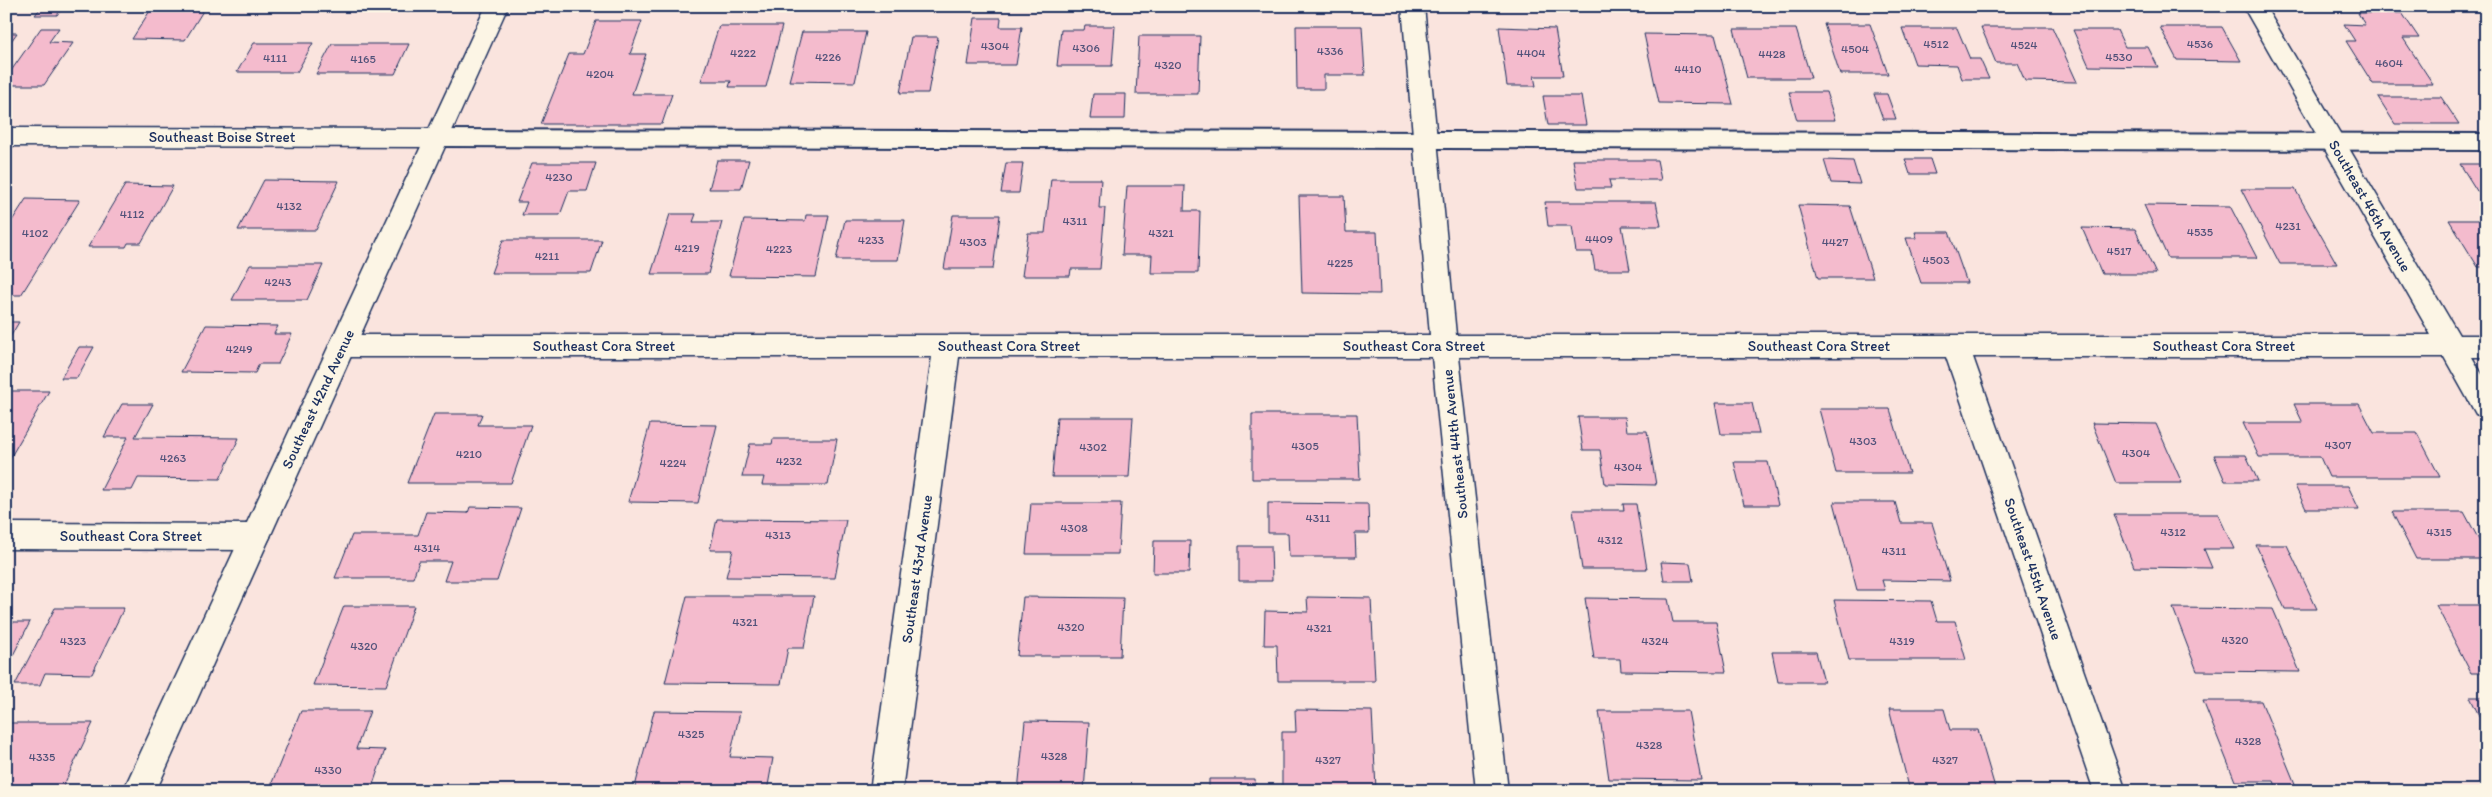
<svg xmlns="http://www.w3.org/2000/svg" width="2492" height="797" font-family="Itim,sans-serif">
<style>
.building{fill:#f4bbcd;stroke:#1b2f5e}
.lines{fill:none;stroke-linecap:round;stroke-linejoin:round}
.service-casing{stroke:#1b2f5e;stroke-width:4}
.minor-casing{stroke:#1b2f5e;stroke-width:3}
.tertiary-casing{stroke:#1b2f5e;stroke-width:3}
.service{fill:#fcf5e5;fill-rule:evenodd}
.minor{fill:#fcf5e5;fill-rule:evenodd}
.tertiary{fill:#fcf5e5;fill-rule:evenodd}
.labels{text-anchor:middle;stroke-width:4;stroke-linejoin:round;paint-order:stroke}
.number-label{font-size:12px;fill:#51527a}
.street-label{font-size:15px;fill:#1b2f5e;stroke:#fcf5e5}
</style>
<rect width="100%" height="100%" fill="#fae4de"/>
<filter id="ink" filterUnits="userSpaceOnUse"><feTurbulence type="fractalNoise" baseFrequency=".02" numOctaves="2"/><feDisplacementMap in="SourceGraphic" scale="10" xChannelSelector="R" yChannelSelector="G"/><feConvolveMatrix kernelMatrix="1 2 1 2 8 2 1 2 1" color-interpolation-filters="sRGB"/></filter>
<g filter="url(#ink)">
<!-- building -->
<path class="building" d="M42 6H64L57 15H35Z
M153 6H206L185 40 132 39Z
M361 6H423L421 11H358Z
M2358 13H2402L2419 38H2403L2433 84H2373L2346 41H2355L2344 24 2365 25Z
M975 18H1001L1000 27H1022L1016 65H968Z
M596 21H642L630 54H646L632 94H672L662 124H541L569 54H583Z
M1824 24H1870L1888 74H1840Z
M719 26H782L766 87H729L731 81H701Z
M1085 26H1115L1112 66H1057L1061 30H1084Z
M1296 26H1362L1365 75H1324V89H1297Z
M1499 27 1555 29 1563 76H1534L1536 86H1507Z
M1981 27H2052L2077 82 2025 81 2017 63H1996Z
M2160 27H2222L2241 61 2177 60Z
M41 28H59L49 42 73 43 44 85H6V78Z
M1902 28H1957L1970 59H1980L1989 79H1962L1957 65 1915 64Z
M1734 29H1796L1811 78H1747Z
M2073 30H2117L2125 47H2148L2158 67 2089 66Z
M802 32H866L855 82 789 81Z
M6 33H17L6 48Z
M1644 34 1715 35 1733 104 1659 103Z
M1139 36H1200L1198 94H1136Z
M911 37H938L928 93H900Z
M254 43H313L297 72H237Z
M332 44H409L395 74H316Z
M1789 92H1826L1835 120H1797Z
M1093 94H1126L1125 119H1090Z
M1874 94H1887L1896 119H1883Z
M1543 96H1581L1586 125H1548Z
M2378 97H2441L2459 124H2395Z
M1905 159H1930L1935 174H1910Z
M717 160H749L741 189H709Z
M1573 160H1657L1661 180H1609L1611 188H1578Z
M1824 160 1853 161 1860 184 1831 183Z
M532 163H596L587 191H569L560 215H522L527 202H517Z
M1006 163H1023L1019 193H1001Z
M2460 164H2485L2486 191H2477Z
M1051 179H1101L1099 208H1105L1100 269H1071L1070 276H1022L1028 233H1045Z
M264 180 339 181 316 230H238Z
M125 185 173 186 141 243H128L126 247H88Z
M1127 186H1185L1184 211H1200L1198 273H1151L1152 255H1122Z
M2241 189H2295L2337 264H2280Z
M1299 196H1344L1346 232H1377L1380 294 1302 293Z
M26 199 80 200 21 295H6V230Z
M1545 202H1656L1661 226H1622L1630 270H1595L1592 252H1576L1572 226H1548Z
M1798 205 1850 206 1873 278H1818Z
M2144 205 2230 206 2257 258H2168Z
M670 214H696L693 222H722L708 274H651Z
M806 215H829L816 277 729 276 744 220 805 221Z
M953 215H1000L993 269H944Z
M845 220H905L898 260H836Z
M2449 220H2486V267H2478Z
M2082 228 2135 229 2156 274H2102Z
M1915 232H1949L1967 283H1921L1906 238H1917Z
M503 240H602L591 273H491Z
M250 265H323L307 300H232Z
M6 322H19L6 344Z
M206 325 278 326 274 334H292L278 364H259L255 373 181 372Z
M79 347H94L77 378H61Z
M6 391H49L6 465Z
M1715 403H1752L1759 434H1721Z
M122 404H153L135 437 239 438 220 479 138 478 132 490H101L128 437H104Z
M2294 404H2359L2374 433H2417L2440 477H2329L2320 457H2259L2243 423H2303Z
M1819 409H1890L1909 473H1836Z
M434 414H482L478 425H531L511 483H407Z
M1252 414H1357L1360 479H1252Z
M1057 417H1133L1129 477H1052Z
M1578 417H1625L1627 431H1647L1656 485 1605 484 1600 450H1583Z
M2092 423 2156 424 2182 483H2116Z
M650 424 717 425 698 503 628 502Z
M773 439H837L828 485H762L764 477H742L750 444H772Z
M2214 455H2246L2258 481H2225Z
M1734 462H1768L1778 505H1744Z
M2295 486H2348L2359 509H2306Z
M1834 502H1895L1901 523H1932L1950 581 1882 580 1885 590H1857Z
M1031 503H1121L1118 554H1026Z
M1268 503 1368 504 1369 533H1355L1356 557H1289L1288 533H1268Z
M1623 504H1636L1647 569H1582L1573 510H1624Z
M470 507 521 508 497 581H444L451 561H419L413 578H335L352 535H418L426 512 468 513Z
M2392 512H2464L2486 553V559H2416Z
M2114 514H2218L2234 549H2204L2212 568 2134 567Z
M717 519 846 520 835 578 726 577 733 550H710Z
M1154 541H1190L1189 573H1153Z
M2256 545H2287L2317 609H2285Z
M1239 546H1271L1272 581H1239Z
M1661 562 1690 563 1693 581H1664Z
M687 596H814L804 648H788L781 684 665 683Z
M1023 597 1123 598 1120 656H1017Z
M1307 597 1371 598 1375 681H1278L1277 645H1264L1265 611 1308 612Z
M1585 598 1668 599 1673 622H1716L1726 672 1621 671 1620 659H1594Z
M1834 600 1931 601 1937 621H1955L1966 660H1849Z
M2436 605H2486V673H2471Z
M344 606H414L386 686 313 685Z
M55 608H124L92 674 45 673 40 685H15Z
M2173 608 2273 609 2300 672 2197 671Z
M6 622H30L11 659H6Z
M1772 652H1816L1824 682H1778Z
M2470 697H2486V730Z
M2203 701H2261L2298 791H2278L2274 781H2235Z
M1889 709H1944L1950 730H1978L1996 791H1910Z
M1295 710 1372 711 1376 789 1282 788V732H1296Z
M301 711H370L356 749 385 750 371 790H269Z
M654 711 740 712 730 757 773 758 767 791H634Z
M1599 711H1688L1701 780 1609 779Z
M1025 721 1089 722 1084 791H1018Z
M6 723H93L61 791H6Z
M1209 779H1255L1256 791H1209Z"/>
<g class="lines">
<defs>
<path id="service" d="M437 130 2486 134V150L437 146 429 144 426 138 429 132Z"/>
<path id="minor" d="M1402 6H1424L1456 335H2431L2243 6H2265L2459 335H2486V357H2472L2486 381V418L2476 414 2444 357H1973L2126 791H2094L1946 357H1459L1508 791H1476L1432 357H959L902 791H870L932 357H342L333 354 329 346 333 338 342 335H1430Z
M6 128 437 129 446 132 449 138 446 144 437 147 6 146Z
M6 523 255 524 265 528 270 537 265 546 255 550 6 549Z"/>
<path id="tertiary" d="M486 6H508L156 791H123Z"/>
</defs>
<!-- service casing -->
<use href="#service" class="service-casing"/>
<!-- minor casing -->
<use href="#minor" class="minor-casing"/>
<!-- tertiary casing -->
<use href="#tertiary" class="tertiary-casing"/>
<!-- service -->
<use href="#service" class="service"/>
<!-- minor -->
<use href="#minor" class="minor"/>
<!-- tertiary -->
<use href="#tertiary" class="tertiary"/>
</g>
</g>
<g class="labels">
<!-- number labels -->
<g class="number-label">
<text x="1936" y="48">4512</text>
<text x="2200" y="48">4536</text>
<text x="2024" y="49">4524</text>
<text x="995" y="50">4304</text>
<text x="1086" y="52">4306</text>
<text x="1855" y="53">4504</text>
<text x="1330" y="55">4336</text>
<text x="743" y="57">4222</text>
<text x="1531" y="57">4404</text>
<text x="1772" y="58">4428</text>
<text x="828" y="61">4226</text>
<text x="2119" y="61">4530</text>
<text x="275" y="62">4111</text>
<text x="363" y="63">4165</text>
<text x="2389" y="67">4604</text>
<text x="1168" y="69">4320</text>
<text x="1688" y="73">4410</text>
<text x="600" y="78">4204</text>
<text x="559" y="181">4230</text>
<text x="289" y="210">4132</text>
<text x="132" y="218">4112</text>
<text x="1075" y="225">4311</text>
<text x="2288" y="230">4231</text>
<text x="2200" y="236">4535</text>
<text x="35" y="237">4102</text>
<text x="1161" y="237">4321</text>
<text x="1599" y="243">4409</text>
<text x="871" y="244">4233</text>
<text x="973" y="246">4303</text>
<text x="1835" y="246">4427</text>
<text x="687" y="252">4219</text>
<text x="779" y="253">4223</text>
<text x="2119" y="255">4517</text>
<text x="547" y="260">4211</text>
<text x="1936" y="264">4503</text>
<text x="1340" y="267">4225</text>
<text x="278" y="286">4243</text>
<text x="239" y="353">4249</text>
<text x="1863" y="445">4303</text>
<text x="2338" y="449">4307</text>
<text x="1305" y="450">4305</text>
<text x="1093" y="451">4302</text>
<text x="2136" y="457">4304</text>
<text x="469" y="458">4210</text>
<text x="173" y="462">4263</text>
<text x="789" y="465">4232</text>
<text x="673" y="467">4224</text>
<text x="1628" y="471">4304</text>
<text x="1318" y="522">4311</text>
<text x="1074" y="532">4308</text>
<text x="2173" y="536">4312</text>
<text x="2439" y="536">4315</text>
<text x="778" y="539">4313</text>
<text x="1610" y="544">4312</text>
<text x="427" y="552">4314</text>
<text x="1894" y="555">4311</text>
<text x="745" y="626">4321</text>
<text x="1071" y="631">4320</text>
<text x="1319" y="632">4321</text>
<text x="2235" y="644">4320</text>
<text x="73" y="645">4323</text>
<text x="1655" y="645">4324</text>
<text x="1902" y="645">4319</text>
<text x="364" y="650">4320</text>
<text x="691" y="738">4325</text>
<text x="2248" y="745">4328</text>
<text x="1649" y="749">4328</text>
<text x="1054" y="760">4328</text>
<text x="42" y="761">4335</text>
<text x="1328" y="764">4327</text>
<text x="1945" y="764">4327</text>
<text x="328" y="774">4330</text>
</g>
<!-- street labels -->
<g class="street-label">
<text x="222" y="142">Southeast Boise Street</text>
<text transform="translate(2370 206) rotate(60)" y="5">Southeast 46th Avenue</text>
<text x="604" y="351">Southeast Cora Street</text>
<text x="1009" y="351">Southeast Cora Street</text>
<text x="1414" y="351">Southeast Cora Street</text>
<text x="1819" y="351">Southeast Cora Street</text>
<text x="2224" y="351">Southeast Cora Street</text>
<text transform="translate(318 399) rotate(-65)" y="5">Southeast 42nd Avenue</text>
<text transform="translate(1455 444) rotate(-96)" y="5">Southeast 44th Avenue</text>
<text x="131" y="541">Southeast Cora Street</text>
<text transform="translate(917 569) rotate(-82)" y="5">Southeast 43rd Avenue</text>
<text transform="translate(2033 569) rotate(71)" y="5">Southeast 45th Avenue</text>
</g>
</g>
<!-- margin -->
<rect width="2492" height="797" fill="none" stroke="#fcf5e5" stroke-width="25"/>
<rect x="12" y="12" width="2467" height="772" fill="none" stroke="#1b2f5e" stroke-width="2" filter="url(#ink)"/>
</svg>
